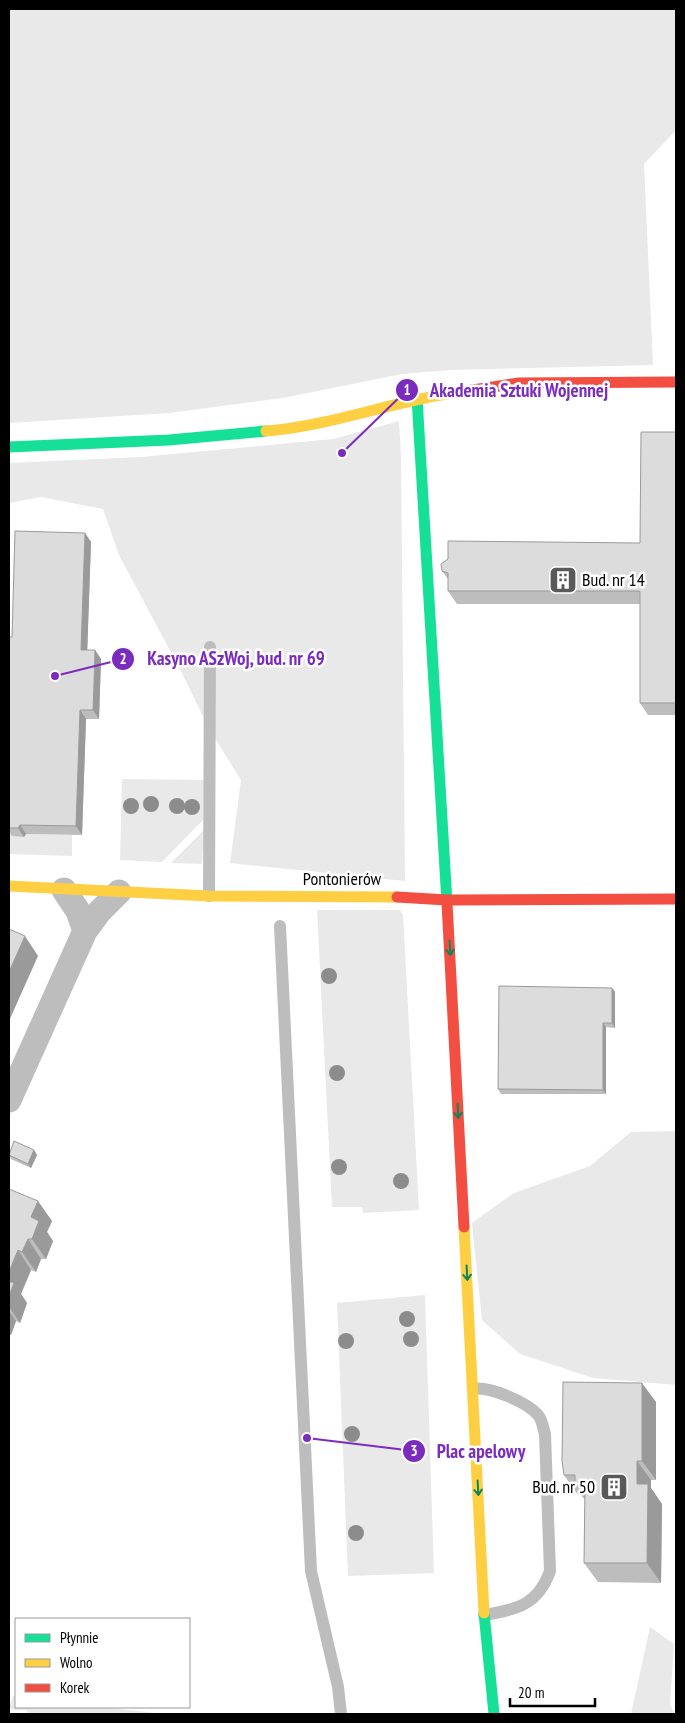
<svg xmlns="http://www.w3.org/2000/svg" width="685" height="1723" font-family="'PT Sans Narrow',sans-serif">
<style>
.green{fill:#e9e9e9}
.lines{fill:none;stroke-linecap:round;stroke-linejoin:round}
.lane{stroke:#bdbdbd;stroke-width:12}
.street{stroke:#bdbdbd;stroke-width:25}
.fast{stroke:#16e098;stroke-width:11}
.slow{stroke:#ffcf43;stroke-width:11}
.jam{stroke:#f24e42;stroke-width:11}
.tree{fill:#8c8c8c}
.wall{fill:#bdbdbd}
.shaded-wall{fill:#9a9a9a}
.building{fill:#dcdcdc;stroke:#9a9a9a}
.oneway{stroke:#0d865b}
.labels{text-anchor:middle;stroke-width:5;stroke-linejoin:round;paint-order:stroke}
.poi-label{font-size:18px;fill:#000;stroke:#fff;text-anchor:start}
.street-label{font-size:18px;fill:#000;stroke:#fff}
.leader{fill:none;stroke:#7b2cbf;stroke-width:2}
.callout-dot{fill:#7b2cbf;stroke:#fff;stroke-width:2}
.mark-label{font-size:15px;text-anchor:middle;font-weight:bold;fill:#fff}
.callout-label{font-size:19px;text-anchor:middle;font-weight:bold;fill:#7b2cbf;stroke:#fff;stroke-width:5;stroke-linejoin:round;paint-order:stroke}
</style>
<rect width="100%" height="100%" fill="#fff"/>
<!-- green -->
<path class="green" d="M9 9H676V130L644 164 653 365 450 370 402 374 283 398 169 413 9 423Z
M399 421 401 455 405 881 230 863 241 780 208 727 183 675 119 555 103 509 41 497 9 503V463L141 457 333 439Z
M122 779 204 780 203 820 162 862 120 860Z
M9 816 26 834 72 835V856L9 854Z
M204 830 202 864 171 863Z
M317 910H400L403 915 419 1210 363 1213 362 1207H332Z
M676 1131V1385L593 1378 520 1354 482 1320 472 1223 514 1193 590 1166 631 1132Z
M425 1295 434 1573 348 1576 337 1303Z
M650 1627 674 1644 670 1705 675 1714H631Z
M13 1696H16V1707H102L165 1714H29L26 1710H13L9 1707Z"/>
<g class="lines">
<!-- lane -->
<path class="lane" d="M209 896 210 647
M280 926 311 1571 338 1687 341 1714
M473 1389C489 1386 527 1402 538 1415 542 1419 543 1428 545 1434L550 1571C538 1605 516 1610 484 1615"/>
<!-- street -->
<path class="street" d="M64 890 78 911 85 931
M9 1100 85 931 99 912 119 892"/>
<!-- fast -->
<path class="fast" d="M417 398 447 903
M9 447 169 440 266 431
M484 1613 494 1714"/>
<!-- slow -->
<path class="slow" d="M266 431C330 426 390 402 453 393
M9 886 209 896 397 897
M464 1227 484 1613"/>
<!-- jam -->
<path class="jam" d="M453 393 519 383 676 382
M397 897 447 900 676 899
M447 903 464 1227"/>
</g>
<!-- trees -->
<g class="tree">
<circle cx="151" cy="804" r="8"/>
<circle cx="131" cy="806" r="8"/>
<circle cx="177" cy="806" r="8"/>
<circle cx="192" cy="807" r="8"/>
<circle cx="329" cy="976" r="8"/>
<circle cx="337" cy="1073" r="8"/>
<circle cx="339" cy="1167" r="8"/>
<circle cx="401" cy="1181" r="8"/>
<circle cx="407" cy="1319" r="8"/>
<circle cx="411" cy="1339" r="8"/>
<circle cx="346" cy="1341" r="8"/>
<circle cx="352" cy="1434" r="8"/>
<circle cx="356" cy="1533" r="8"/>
</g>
<!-- wall -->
<path class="wall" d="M676 432V715H648L640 703V604H457L448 591V579L442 571 640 543Z
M85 533 91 542 87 650H95L101 659 99 719H86L82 835 26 834 24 837 12 836 9 831V637H12Z
M612 988 615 992V1028L606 1027V1094H501L498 1089Z
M34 1150 37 1155 31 1168 11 1159 9 1155V1153Z
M9 1189 52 1221 47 1232 53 1241 46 1259H41L36 1272 31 1270 21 1294 27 1303 20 1323 16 1321 11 1335 9 1334Z
M656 1402V1480H651V1488L662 1504 661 1583 598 1582 584 1563 585 1500 581 1495H578L564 1475Z"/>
<!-- shaded-wall -->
<path class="shaded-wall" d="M85 533 91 542 87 659 81 650Z
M95 650 101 659 99 719 93 710Z
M80 710 86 719 82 835 76 826Z
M20 825 26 834 24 837 18 828Z
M25 936 38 956 9 1021V972Z
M612 988 615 992V1028L612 1023Z
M603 1023 606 1027V1094L603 1090Z
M34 1150 37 1155 31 1168 28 1164Z
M38 1201 52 1221 47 1232 53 1241 46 1259 32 1239 31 1217Z
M28 1239 41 1259 36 1272 22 1252Z
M18 1250 31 1270 21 1294 27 1303 20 1323 9 1307V1272Z
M9 1311 16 1321 11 1335 9 1332Z
M642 1383 656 1402V1480L642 1461Z
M637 1461 651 1480V1488L662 1504 661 1583 647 1563 637 1484Z"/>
<!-- building -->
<path class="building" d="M641 432H676V703H640V591H448V573L442 571 441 564 448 559V541L640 543Z
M15 531 85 533 81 650H95L94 684 93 710H80L76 826 20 825 18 828H9V637H12Z
M9 929 25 936 9 972Z
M499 986 612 988V1023H603V1090L498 1089Z
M14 1141 34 1150 28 1164 9 1155Z
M9 1189 38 1201 31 1217 39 1221 32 1239H28L22 1252 18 1250 9 1272Z
M9 1281 14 1283 9 1296Z
M563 1382 642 1383V1461H637V1484H648L647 1563H584L585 1486H575V1475H564L562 1461Z"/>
<!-- one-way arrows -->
<defs><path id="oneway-shaft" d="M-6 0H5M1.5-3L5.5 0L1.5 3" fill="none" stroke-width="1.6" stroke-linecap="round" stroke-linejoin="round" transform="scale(1.25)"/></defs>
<g class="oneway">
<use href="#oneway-shaft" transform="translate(450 948) rotate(87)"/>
<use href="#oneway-shaft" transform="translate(458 1111) rotate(87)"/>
<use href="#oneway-shaft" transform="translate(467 1273) rotate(87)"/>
<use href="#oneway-shaft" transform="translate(478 1488) rotate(87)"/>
</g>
<!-- icons -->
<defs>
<symbol id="building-square" viewBox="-11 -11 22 22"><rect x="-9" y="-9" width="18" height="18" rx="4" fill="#595959" stroke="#fff"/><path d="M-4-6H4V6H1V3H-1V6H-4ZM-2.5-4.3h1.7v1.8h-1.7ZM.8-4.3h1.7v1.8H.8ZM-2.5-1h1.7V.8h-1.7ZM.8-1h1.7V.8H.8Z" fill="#fff"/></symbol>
</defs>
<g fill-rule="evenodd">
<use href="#building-square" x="547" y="564" width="32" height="32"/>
<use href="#building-square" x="598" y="1471" width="32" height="32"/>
</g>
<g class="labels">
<!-- poi labels -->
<g class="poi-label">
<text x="582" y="586">Bud. nr 14</text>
<text x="595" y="1493" text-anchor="end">Bud. nr 50</text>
</g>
<!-- street labels -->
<g class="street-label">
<text x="342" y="885">Pontonierów</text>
</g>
</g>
<!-- callouts -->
<path class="leader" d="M342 453L407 390M55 676L123 659M307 1438L414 1451"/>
<g class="callout-dot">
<circle cx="342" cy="453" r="5"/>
<circle cx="55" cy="676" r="5"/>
<circle cx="307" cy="1438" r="5"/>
<circle cx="407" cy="390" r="12"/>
<circle cx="123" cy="659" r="12"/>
<circle cx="414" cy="1451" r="12"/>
</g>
<g class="mark-label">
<text x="407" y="395">1</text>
<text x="123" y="664">2</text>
<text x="414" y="1456">3</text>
</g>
<g class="callout-label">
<text x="519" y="397">Akademia Sztuki Wojennej</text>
<text x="236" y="665">Kasyno ASzWoj, bud. nr 69</text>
<text x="481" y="1458">Plac apelowy</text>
</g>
<!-- border -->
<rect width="685" height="1723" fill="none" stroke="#000000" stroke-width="20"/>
<!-- legend -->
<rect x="15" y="1618" width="175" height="90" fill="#ffffff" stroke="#999999"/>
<rect x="25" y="1634" width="25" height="8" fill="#16e098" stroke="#999999"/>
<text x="60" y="1643" font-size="15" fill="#000000">Płynnie</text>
<rect x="25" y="1659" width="25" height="8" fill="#ffcf43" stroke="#999999"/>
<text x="60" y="1668" font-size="15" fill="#000000">Wolno</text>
<rect x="25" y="1684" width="25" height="8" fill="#f24e42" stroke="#999999"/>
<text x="60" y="1693" font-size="15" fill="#000000">Korek</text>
<!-- scale -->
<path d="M510 1698v8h85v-8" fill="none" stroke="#000000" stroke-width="2.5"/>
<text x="518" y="1698" font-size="15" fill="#000000" stroke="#ffffff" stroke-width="4" paint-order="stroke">20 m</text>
</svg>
